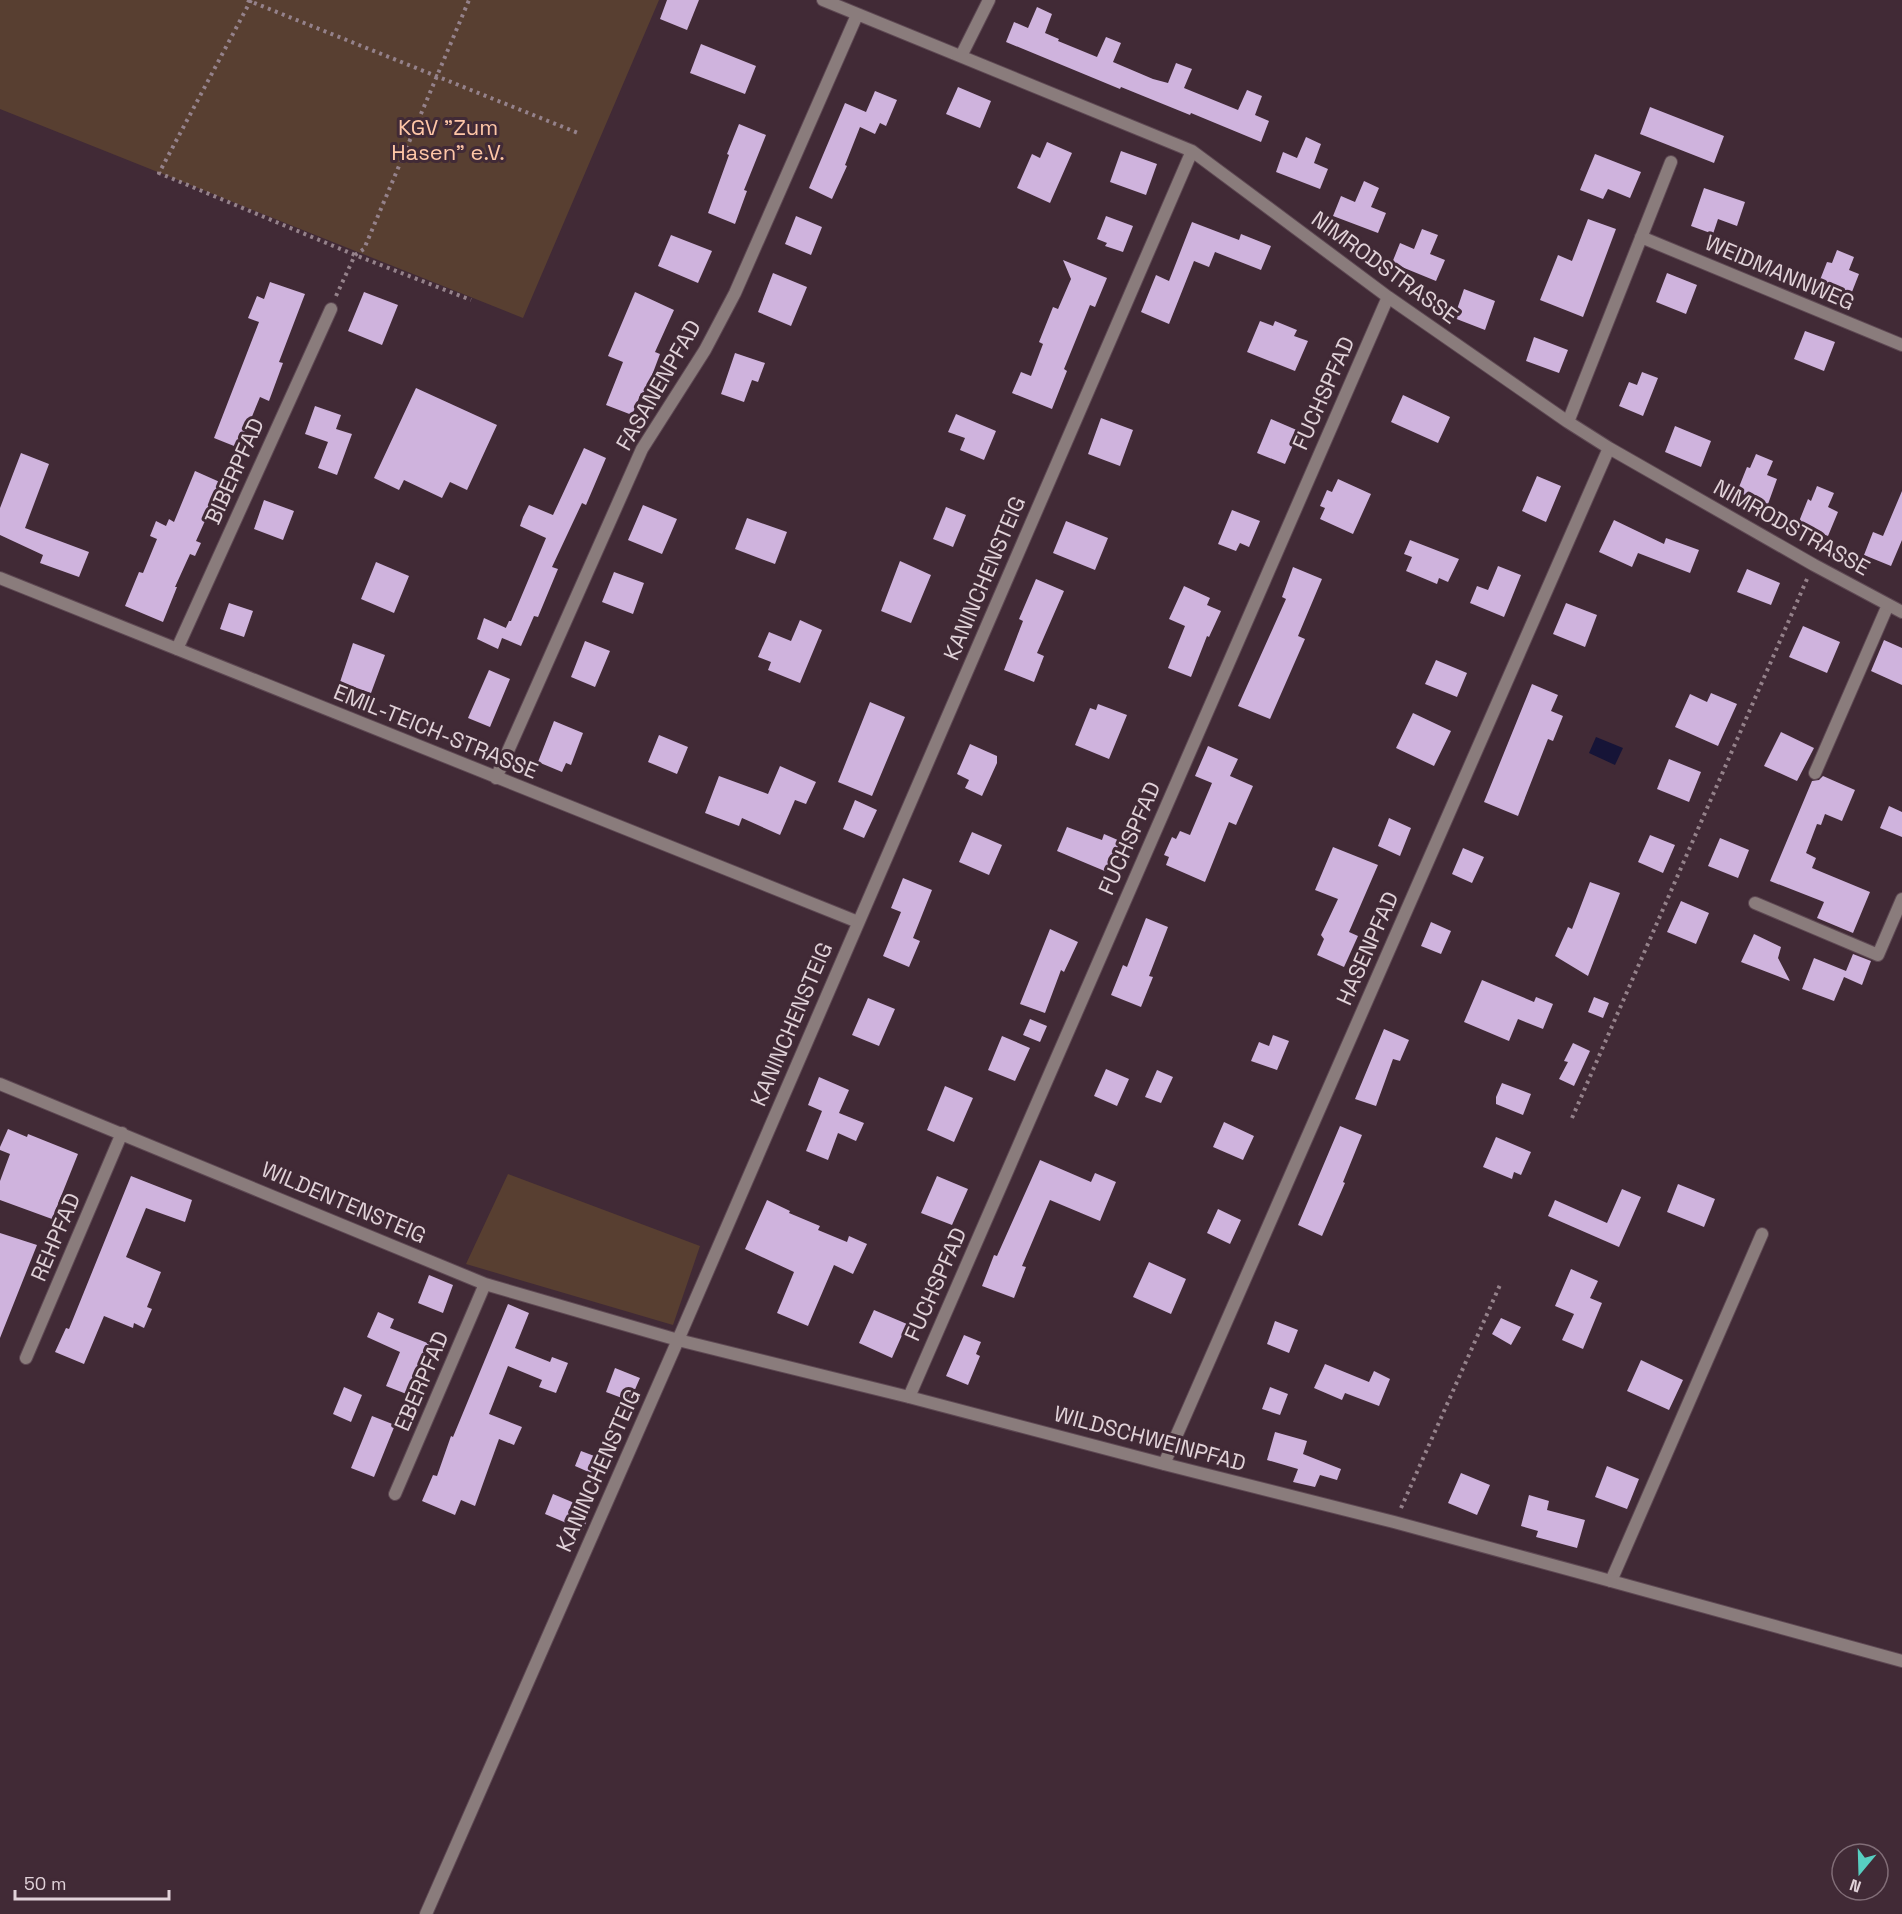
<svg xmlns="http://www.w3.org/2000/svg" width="1902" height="1914" font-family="'Space Grotesk',sans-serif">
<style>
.green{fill:#583f31}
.water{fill:#161437}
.building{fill:#cfb3dd}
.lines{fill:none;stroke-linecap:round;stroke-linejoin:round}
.lane-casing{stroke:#5e4853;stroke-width:14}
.street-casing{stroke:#5e4853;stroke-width:14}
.path{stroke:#95828b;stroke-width:4;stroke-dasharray:3 4.5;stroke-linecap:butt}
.lane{stroke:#8a7c7c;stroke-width:12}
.street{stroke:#8a7c7c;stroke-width:12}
.labels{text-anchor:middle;stroke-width:6;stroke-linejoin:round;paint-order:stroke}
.park-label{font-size:22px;fill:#fec6a7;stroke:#412a36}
.street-label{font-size:22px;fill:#e1d2d9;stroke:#412a36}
</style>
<rect width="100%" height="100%" fill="#412a36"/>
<!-- green -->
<path class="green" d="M0 0H659L523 318 0 109Z
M508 1174 700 1246 673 1325 466 1264Z"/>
<!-- water -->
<path class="water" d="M1596 737 1623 748 1615 765 1589 753Z"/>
<!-- building -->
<path class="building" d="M667 0H699L687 30 660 19Z
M1037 7 1052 14 1045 33 1059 39 1058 41 1097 57 1106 37 1121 43 1113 62 1153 79 1168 83 1176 63 1192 69 1184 88 1238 110 1247 90 1262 96 1255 115 1269 121 1261 142 1191 113 1190 115 1121 87 1120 89 1006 42 1014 22 1028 28Z
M701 44 756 66 745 94 690 73Z
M958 87 991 101 980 128 946 114Z
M875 91 897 100 886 126 880 123 875 134 860 127 845 165 847 166 832 199 809 188 845 103 866 112Z
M1650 107 1724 136 1714 163 1640 134Z
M739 124 766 135 744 190 747 191 735 224 708 213 729 155 727 154Z
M1306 137 1321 144 1314 163 1328 169 1320 189 1276 172 1283 152 1297 158Z
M1047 142 1072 153 1050 203 1017 188 1032 154 1040 158Z
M1121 151 1157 164 1146 195 1110 182Z
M1595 154 1641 172 1630 198 1608 189 1603 199 1580 190Z
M1364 181 1379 188 1371 207 1386 213 1378 233 1333 216 1341 196 1355 202Z
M1704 188 1745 202 1737 226 1718 219 1713 234 1691 226Z
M796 216 822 227 811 255 785 244Z
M1106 216 1133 226 1123 252 1105 246 1107 243 1097 239Z
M1588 219 1616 229 1583 317 1540 300 1558 255 1572 261Z
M1192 222 1239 240 1241 234 1271 246 1261 270 1215 252 1209 267 1194 261 1169 324 1141 312 1156 275 1169 281Z
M1422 229 1438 235 1430 254 1445 260 1436 281 1392 263 1400 243 1414 249Z
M671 235 712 251 698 283 658 266Z
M1837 250 1854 257 1849 270 1859 274 1850 297 1818 285 1827 262 1832 263Z
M1063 260 1107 278 1095 307 1090 305 1064 369 1067 371 1052 409 1012 393 1021 372 1031 376 1043 344 1039 342 1053 307 1058 309 1071 279Z
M773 273 807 287 791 326 758 312Z
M1667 273 1697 285 1686 314 1656 302Z
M270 282 305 294 279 362 283 363 269 401 260 397 239 448 214 438 259 322 248 318 257 296 264 299Z
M1464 289 1495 301 1485 330 1454 318Z
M364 292 398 305 382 345 348 331Z
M635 292 674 310 655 352 660 354 645 394 641 393 632 415 606 405 623 362 608 356Z
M1260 321 1273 326 1275 321 1297 330 1294 336 1308 341 1295 371 1247 352Z
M1805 331 1835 342 1824 371 1794 359Z
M1534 337 1568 350 1559 373 1526 361Z
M735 353 765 363 758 382 752 380 744 402 721 394Z
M1642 372 1658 378 1643 416 1619 406 1629 382 1637 385Z
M416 388 497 425 467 490 450 482 442 498 404 480 399 490 374 478Z
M1403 395 1450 417 1438 443 1391 422Z
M315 406 341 415 336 429 352 434 337 475 318 468 328 442 305 434Z
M956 414 996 431 984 460 960 450 965 438 948 432Z
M1101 418 1133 430 1120 466 1088 454Z
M1271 419 1299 431 1285 464 1257 453Z
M1675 426 1711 441 1701 467 1665 452Z
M584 448 606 458 586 505 582 503 552 567 558 569 538 617 534 616 521 646 502 638 498 649 477 639 484 618 506 628 504 632 509 621H511L546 538 520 526 523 517 529 505 553 515Z
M21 453 49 464 25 528 89 552 79 577 40 563 43 555 0 535V508Z
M1756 454 1773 461 1767 475 1777 479 1768 504 1737 492 1747 467 1750 468Z
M195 471 222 483 196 541 201 543 195 556 190 554 175 587H177L163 622 125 606 139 572 143 573 157 539 150 536 156 521 166 526 169 519 174 522Z
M1537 476 1561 486 1546 522 1522 511Z
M1338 479 1371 494 1353 534 1320 519 1325 508 1320 506 1327 490 1332 492Z
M1817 486 1834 493 1828 507 1838 512 1828 536 1798 524 1808 499 1811 501Z
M1902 491V540L1891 566 1864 555 1873 532 1883 536Z
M264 500 294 511 283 540 254 529Z
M643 505 677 519 662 554 628 540Z
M946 507 966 515 953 547 933 539Z
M1232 510 1260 521 1249 547 1240 543 1236 551 1218 544Z
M747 518 787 532 775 564 735 549Z
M1614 520 1664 544 1666 538 1699 550 1690 573 1638 553 1632 567 1599 552Z
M1066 521 1108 538 1095 570 1053 553Z
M1410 540 1459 559 1448 582 1439 578 1437 584 1406 571 1412 557 1404 554Z
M900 561 931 575 911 623 881 611Z
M376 562 409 576 394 613 361 599Z
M1498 566 1521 575 1504 617 1470 603 1477 586 1488 590Z
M1293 567 1322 579 1298 636 1305 639 1270 719 1238 706 1286 599 1282 597Z
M1747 569 1780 583 1771 605 1737 592Z
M614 572 644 583 633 614 602 602Z
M1036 579 1064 591 1037 653 1044 656 1034 682 1004 670 1023 621 1019 619Z
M1184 586 1210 598 1207 605 1221 611 1209 637 1207 636 1191 677 1168 668 1185 626 1169 619Z
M229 603 253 611 244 637 220 629Z
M1566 603 1597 615 1585 647 1553 634Z
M800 620 822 630 800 683 768 670 771 662 758 657 769 632 791 641Z
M1803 626 1840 642 1827 673 1789 657Z
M1884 640 1902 648V685L1871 671Z
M585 641 610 651 595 687 571 677Z
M353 643 385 655 371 693 340 682Z
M1436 660 1467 673 1457 697 1425 684Z
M489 670 510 679 490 727 468 718Z
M1532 684 1558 695 1551 711 1563 716 1553 741 1548 739 1518 816 1484 802Z
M1711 693 1737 704 1718 746 1675 727 1690 694 1707 702Z
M870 702 905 717 872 796 838 782Z
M1098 704 1127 715 1109 759 1075 745 1090 708 1096 710Z
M1413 713 1451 731 1434 766 1396 748Z
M554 721 583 733 571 765 566 763 562 772 538 762Z
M1781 732 1814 748 1797 781 1764 766Z
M659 735 688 747 677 774 648 762Z
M970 744 997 756V763L982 796 965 788 969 780 957 774Z
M1208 746 1238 759 1230 776 1253 786 1236 825 1229 822 1205 882 1166 865 1169 857 1164 855 1172 837 1176 839 1180 831 1190 835 1212 783 1195 776Z
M1669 759 1701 772 1689 802 1657 789Z
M780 766 816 782 806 804 795 800 780 835 742 818 739 826 705 813 719 776 768 794Z
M1823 776 1855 790 1842 821 1825 814 1821 825 1817 824 1806 853 1816 858 1812 868 1870 892 1853 933 1817 918 1824 902 1770 881 1812 781 1819 780Z
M855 800 877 810 864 838 843 829Z
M1889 806 1902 812V837L1880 828Z
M1389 818 1411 828 1400 856 1378 846Z
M1067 827 1102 840 1104 834 1120 841 1107 872 1057 851Z
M972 832 1002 845 989 875 959 862Z
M1650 835 1675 845 1663 873 1638 862Z
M1720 838 1749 850 1738 878 1708 866Z
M1333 847 1378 865 1349 932 1358 936 1344 967 1317 955 1324 939 1321 935 1338 899 1315 890Z
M1463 848 1484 857 1472 883 1452 874Z
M903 878 932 890 913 938 920 941 909 967 883 956 901 912 891 908Z
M1590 882 1620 893 1588 976 1555 956 1568 927 1572 929Z
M1681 901 1709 913 1696 944 1667 932Z
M1146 918 1168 927 1149 976 1153 977 1141 1007 1111 995 1123 965 1127 967Z
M1431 922 1451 931 1441 954 1421 946Z
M1050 929 1078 942 1064 972 1061 970 1045 1013 1020 1004Z
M1754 934 1781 947 1778 958 1790 981 1741 962Z
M1853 954 1871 961 1862 985 1844 977 1834 1001 1802 989 1814 958 1846 971Z
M1482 980 1534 1002 1536 997 1553 1004 1543 1029 1518 1019 1509 1041 1464 1022Z
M1594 997 1609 1003 1603 1018 1588 1012Z
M868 998 895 1009 879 1046 852 1035Z
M1030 1019 1047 1026 1040 1042 1023 1035Z
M1384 1029 1409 1040 1400 1061 1393 1059 1376 1106 1355 1099Z
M1273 1035 1289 1041 1277 1070 1251 1061 1259 1042 1269 1046Z
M1002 1036 1030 1048 1015 1081 988 1070Z
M1573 1043 1590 1051 1574 1086 1559 1079 1568 1062 1564 1061Z
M1106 1069 1129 1079 1117 1106 1094 1096Z
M1157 1070 1173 1077 1161 1103 1145 1097Z
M819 1077 849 1090 839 1113 864 1123 856 1141 838 1133 828 1160 806 1151 822 1111 808 1105Z
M1502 1083 1531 1094 1523 1115 1496 1104V1097Z
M945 1086 973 1098 954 1142 927 1130Z
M1224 1122 1254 1136 1243 1160 1213 1147Z
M1340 1126 1362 1135 1343 1182 1345 1183 1322 1236 1298 1225Z
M8 1129 27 1137 28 1134 78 1154 52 1219 0 1200V1181L10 1154 0 1150V1147Z
M1496 1137 1531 1152 1521 1175 1514 1172 1512 1179 1483 1167Z
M1040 1160 1091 1182 1095 1173 1116 1182 1100 1221 1050 1200 1022 1266 1026 1267 1014 1298 982 1286 994 1255 997 1256Z
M131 1176 192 1200 185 1222 146 1208 126 1257 161 1272 147 1307 152 1309 144 1328 134 1323 133 1328 104 1316 84 1364 55 1352 66 1328 69 1329Z
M937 1176 968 1189 952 1225 921 1213Z
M1678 1184 1715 1199 1704 1227 1667 1212Z
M1622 1189 1641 1197 1619 1247 1548 1216 1555 1200 1607 1223Z
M767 1200 790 1211 789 1213 820 1226 818 1230 847 1242 849 1236 867 1244 853 1274 834 1265 808 1326 777 1313 794 1272 745 1249Z
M1218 1209 1241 1220 1230 1244 1207 1233Z
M0 1233 37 1245 0 1338Z
M1149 1262 1186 1279 1171 1314 1133 1297Z
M1571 1269 1598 1281 1590 1298 1602 1303 1583 1349 1562 1340 1574 1314 1555 1306Z
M429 1275 453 1285 443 1313 418 1303Z
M508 1304 529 1313 515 1348 550 1362 552 1357 568 1363 556 1393 539 1387 542 1380 508 1366 489 1414 522 1427 514 1445 499 1439 475 1506 461 1500 455 1515 422 1501 433 1475 437 1476 451 1436 453 1437Z
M874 1310 907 1324 892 1358 859 1343Z
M378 1312 394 1319 390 1328 430 1344 409 1395 386 1386 400 1352 367 1337Z
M1501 1318 1521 1327 1511 1345 1492 1334Z
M1275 1321 1298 1330 1289 1353 1267 1344Z
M964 1335 981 1342 976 1354 980 1356 968 1385 946 1376Z
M1641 1360 1683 1380 1669 1410 1627 1391Z
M1325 1364 1369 1382 1374 1371 1390 1379 1379 1406 1345 1393 1342 1400 1314 1388Z
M615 1368 640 1378 630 1401 606 1392Z
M344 1387 362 1395 351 1422 333 1414Z
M1270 1387 1288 1394 1280 1415 1262 1409Z
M372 1416 395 1425 374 1477 351 1468Z
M1275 1432 1307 1441 1303 1454 1341 1469 1337 1480 1320 1475 1315 1487 1293 1482 1298 1469 1267 1460Z
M581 1451 597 1457 591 1473 575 1466Z
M1607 1466 1639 1479 1627 1509 1595 1497Z
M1461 1473 1490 1485 1477 1515 1448 1503Z
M553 1494 591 1510 583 1530 545 1514Z
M1529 1495 1549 1501 1547 1510 1585 1520 1577 1548 1536 1537 1538 1531 1521 1526Z"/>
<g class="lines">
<defs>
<path id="lane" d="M1815 773 1888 605
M1755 903 1878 955 1902 899
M1762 1234 1611 1581 1902 1661"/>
<path id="street" d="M823 0 1192 151 1388 297 1568 422 1609 448 1814 565 1902 612
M961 56 989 0
M1641 237 1902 345
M1568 422 1671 162
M0 578 858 922
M177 649 331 309
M496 778 642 449 705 350 735 293 857 15
M0 1084 485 1284 678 1340 909 1397 1164 1464 1394 1522 1611 1581
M26 1358 122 1133
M909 1397 1388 297
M1164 1464 1609 448
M395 1494 485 1284
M426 1914 678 1340 1192 151"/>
</defs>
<!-- lane casing -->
<use href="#lane" class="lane-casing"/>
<!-- street casing -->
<use href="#street" class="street-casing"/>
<!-- path -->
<path class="path" d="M247 0 578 133
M251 0 159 173 355 255 471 300
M336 296 355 255 364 249 469 0
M1572 1118 1807 579
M1401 1508 1500 1285"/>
<!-- lane -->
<use href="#lane" class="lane"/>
<!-- street -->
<use href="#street" class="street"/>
</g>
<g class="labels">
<!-- park labels -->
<g class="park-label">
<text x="448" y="135">KGV "Zum<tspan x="448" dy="25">Hasen" e.V.</tspan></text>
</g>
<!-- street labels -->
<g class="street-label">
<text transform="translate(1385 267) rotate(36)" y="8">NIMRODSTRASSE</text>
<text transform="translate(1780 272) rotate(23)" y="8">WEIDMANNWEG</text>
<text transform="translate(658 385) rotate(-60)" y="8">FASANENPFAD</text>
<text transform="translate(1323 393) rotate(-66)" y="8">FUCHSPFAD</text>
<text transform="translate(234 471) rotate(-66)" y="8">BIBERPFAD</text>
<text transform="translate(1792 527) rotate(29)" y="8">NIMRODSTRASSE</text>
<text transform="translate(984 578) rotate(-67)" y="8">KANINCHENSTEIG</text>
<text transform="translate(436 731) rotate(22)" y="8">EMIL-TEICH-STRASSE</text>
<text transform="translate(1129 838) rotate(-66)" y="8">FUCHSPFAD</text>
<text transform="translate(1367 948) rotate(-66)" y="8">HASENPFAD</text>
<text transform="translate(791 1024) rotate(-67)" y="8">KANINCHENSTEIG</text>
<text transform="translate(344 1202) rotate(23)" y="8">WILDENTENSTEIG</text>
<text transform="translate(55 1237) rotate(-67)" y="8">REHPFAD</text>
<text transform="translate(935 1284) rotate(-66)" y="8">FUCHSPFAD</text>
<text transform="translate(421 1381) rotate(-67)" y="8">EBERPFAD</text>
<text transform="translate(1150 1438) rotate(15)" y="8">WILDSCHWEINPFAD</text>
<text transform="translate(598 1470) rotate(-66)" y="8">KANINCHENSTEIG</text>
</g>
</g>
<!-- north arrow -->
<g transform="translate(1860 1872) rotate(199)"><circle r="28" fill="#412a36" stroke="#816d77" stroke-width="1.5"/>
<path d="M0-4.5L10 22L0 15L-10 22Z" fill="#57cec1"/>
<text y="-9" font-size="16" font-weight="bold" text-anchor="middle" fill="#e1d2d9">N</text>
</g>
<!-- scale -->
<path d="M15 1890v9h154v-9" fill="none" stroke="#e1d2d9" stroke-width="3"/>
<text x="24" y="1890" font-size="18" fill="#e1d2d9" stroke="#412a36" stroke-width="4.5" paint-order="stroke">50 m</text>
</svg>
